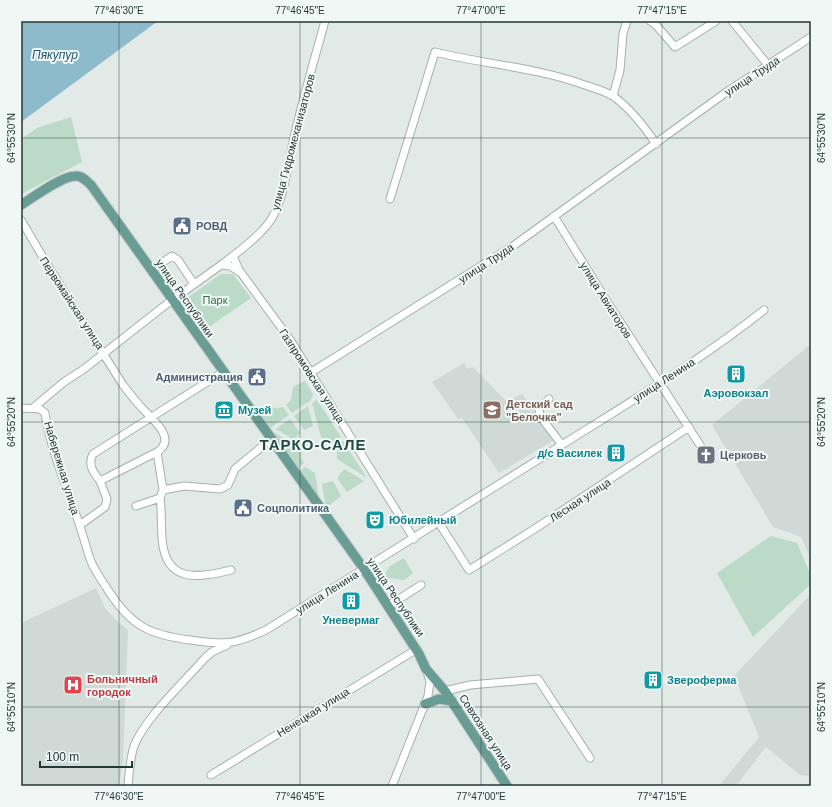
<svg xmlns="http://www.w3.org/2000/svg" width="832" height="807" font-family="Helvetica,sans-serif">
<style>
.built{fill:#cfdad6}
.green{fill:#bbdac7}
.water{fill:#8dbbcb}
.lines{fill:none;stroke-linecap:round;stroke-linejoin:round}
.minor-casing{stroke:#a4b1ae;stroke-width:9}
.major-casing{stroke:#bdc4c3;stroke-width:11}
.minor{stroke:#fff;stroke-width:7}
.major{stroke:#699c94;stroke-width:9}
.ticks{fill:none;stroke:#233936;stroke-width:1;stroke-opacity:0.45}
.labels{text-anchor:middle;stroke-width:4;stroke-linejoin:round;paint-order:stroke}
.street-label{font-size:11px;fill:#233936;stroke:#f1f7f5}
.service-label{font-size:11px;font-weight:bold;fill:#4e5e75;stroke:#f1f7f5;text-anchor:start}
.park-label{font-size:11px;fill:#306d4e;stroke:#f1f7f5}
.culture-label{font-size:11px;font-weight:bold;fill:#0d838f;stroke:#f1f7f5;text-anchor:start}
.education-label{font-size:11px;font-weight:bold;fill:#785e54;stroke:#f1f7f5;text-anchor:start}
.worship-label{font-size:11px;font-weight:bold;fill:#5b616d;stroke:#f1f7f5;text-anchor:start}
.health-label{font-size:11px;font-weight:bold;fill:#be3a42;stroke:#f1f7f5;text-anchor:start}
.water-label{font-size:12px;font-style:italic;fill:#225b70;stroke:#f1f7f5}
.district-label{font-size:15px;font-weight:bold;letter-spacing:1px;fill:#214a44;stroke:#f1f7f5}
.neatline{fill:none;stroke:#233936;stroke-width:1.5}
.ticks-label{font-size:10px;text-anchor:middle;fill:#233936}
</style>
<rect width="100%" height="100%" fill="#e1eae7"/>
<!-- built -->
<path class="built" d="M811 344V560L801 537 773 527 712 425Z
M464 363 467 369 473 367 506 401 522 394 554 440 499 473 462 418 458 419 432 382Z
M96 588 105 608 116 620 128 630 123 761 119 786H21V623Z
M811 594V776L800 775 766 747 736 786H719L759 737 734 676Z"/>
<!-- green -->
<path class="green" d="M71 117 82 162 21 194V139L37 128Z
M221 274H233L251 298 205 330 184 300Z
M305 381 313 394 311 400 292 413 286 405 291 400 293 387Z
M317 400 341 437 332 443 321 437 312 403Z
M265 406 276 408 283 407 289 415 270 428H265L257 415Z
M308 406 313 426 304 430 294 416Z
M290 419 300 433 294 440 276 429Z
M272 431 302 450 301 457 304 463 296 469 270 433Z
M343 441 367 478 337 459V451L335 447Z
M305 467 315 473 320 505 298 473Z
M344 469 364 481 347 492 337 478Z
M333 481 341 496 326 508 322 484Z
M771 536 797 543 811 576V584L753 637 717 573Z
M404 558 413 573 404 580 387 578 385 574 390 566Z"/>
<!-- water -->
<path class="water" d="M21 21H158L21 122Z"/>
<g class="lines">
<defs>
<path id="minor" d="M650 21 655 24 675 47 716 21
M732 21 768 65
M613 96 620 70 623 33 627 21
M390 199 435 52C483 64 532 67 579 83 590 87 603 90 613 96 631 109 644 126 656 144
M554 216 608 303 700 445
M21 220 48 266 123 385C130 394 136 402 143 409 152 419 178 439 157 452
M233 256 239 270 291 341 414 539
M221 265C236 254 263 234 272 218 285 195 287 167 293 142 302 101 314 61 325 21
M151 270 172 256 178 260 194 284
M310 373 513 246 728 91 811 37
M549 399 539 409 540 416 562 445
M21 408 40 409 45 413C49 443 65 484 75 512 81 528 85 543 90 559 95 572 101 579 108 590 130 625 149 635 190 640 225 645 234 645 266 630 369 565 473 501 576 436 640 396 705 357 764 310
M33 408 64 382 84 369 168 303 221 265 230 266 240 272
M100 481C94 473 87 465 93 454L223 372
M160 498C162 512 161 525 162 538 165 584 198 578 231 570
M136 506 160 498 163 490 184 486 220 489 228 485 235 469 271 439
M439 523 469 570 536 528 689 427
M80 525 105 507 107 499 100 481 157 452 163 490
M388 606 421 585
M445 691 470 685 538 679 590 758
M211 775 417 649
M128 786C129 773 130 759 134 746 145 718 184 682 205 658L212 652 227 645
M392 786 428 696 430 681 427 672"/>
<path id="major" d="M21 205C34 197 60 177 75 176 82 175 86 181 91 185L364 569 419 654 426 669 445 691 507 786
M425 704 439 699 452 701"/>
</defs>
<!-- minor casing -->
<use href="#minor" class="minor-casing"/>
<!-- major casing -->
<use href="#major" class="major-casing"/>
<!-- minor -->
<use href="#minor" class="minor"/>
<!-- major -->
<use href="#major" class="major"/>
</g>
<!-- ticks -->
<path class="ticks" d="M119 21V786M300 21V786M481 21V786M662 21V786M21 138H811M21 422H811M21 707H811"/>
<!-- icons -->
<defs>
<symbol id="civic-square" viewBox="-11 -11 22 22"><rect x="-9" y="-9" width="18" height="18" rx="4" fill="#5c6f8a" stroke="#f1f7f5"/><path d="M-.6-6.5H3V-4.5H.6V-3L4-1V1h2V6H-6V1h2V-1L-.6-3ZM-1.2 2.5V6h2.4V2.5Z" fill="#fff"/></symbol>
<symbol id="building-square" viewBox="-11 -11 22 22"><rect x="-9" y="-9" width="18" height="18" rx="4" fill="#0f9aa8" stroke="#f1f7f5"/><path d="M-4-6H4V6H1V3H-1V6H-4ZM-2.5-4.3h1.7v1.8h-1.7ZM.8-4.3h1.7v1.8H.8ZM-2.5-1h1.7V.8h-1.7ZM.8-1h1.7V.8H.8Z" fill="#fff"/></symbol>
<symbol id="museum-square" viewBox="-11 -11 22 22"><rect x="-9" y="-9" width="18" height="18" rx="4" fill="#0f9aa8" stroke="#f1f7f5"/><path d="M0-6L6-3V-2H-6V-3ZM-5-1h2V3h-2ZM-1-1h2V3h-2ZM3-1h2V3H3ZM-6 4H6V6H-6Z" fill="#fff"/></symbol>
<symbol id="school-square" viewBox="-11 -11 22 22"><rect x="-9" y="-9" width="18" height="18" rx="4" fill="#8d6e63" stroke="#f1f7f5"/><path d="M0-5L7-2L0 1L-7-2ZM-4 1L0 2.5L4 1V4Q0 6-4 4Z" fill="#fff"/></symbol>
<symbol id="church-square" viewBox="-11 -11 22 22"><rect x="-9" y="-9" width="18" height="18" rx="4" fill="#6b7280" stroke="#f1f7f5"/><path d="M-1.2-6h2.4v3.5h3.3v2.4h-3.3V6h-2.4V-.1h-3.3v-2.4h3.3Z" fill="#fff"/></symbol>
<symbol id="theatre-square" viewBox="-11 -11 22 22"><rect x="-9" y="-9" width="18" height="18" rx="4" fill="#0f9aa8" stroke="#f1f7f5"/><path d="M-5-5.5Q0-4 5-5.5V0Q5 5 0 6Q-5 5-5 0ZM-3.3-2.5H-1v1.5H-3.3ZM1-2.5H3.3v1.5H1ZM-2.8 1Q0 5.5 2.8 1Z" fill="#fff"/></symbol>
<symbol id="hospital-square" viewBox="-11 -11 22 22"><rect x="-9" y="-9" width="18" height="18" rx="4" fill="#e0444e" stroke="#f1f7f5"/><path d="M-5-5h3v3.5h4V-5h3V5h-3V1.5h-4V5h-3Z" fill="#fff"/></symbol>
</defs>
<g fill-rule="evenodd">
<use href="#civic-square" x="171" y="215" width="22" height="22"/>
<use href="#building-square" x="725" y="363" width="22" height="22"/>
<use href="#civic-square" x="246" y="366" width="22" height="22"/>
<use href="#museum-square" x="213" y="399" width="22" height="22"/>
<use href="#school-square" x="481" y="399" width="22" height="22"/>
<use href="#building-square" x="605" y="442" width="22" height="22"/>
<use href="#church-square" x="695" y="444" width="22" height="22"/>
<use href="#civic-square" x="232" y="497" width="22" height="22"/>
<use href="#theatre-square" x="364" y="509" width="22" height="22"/>
<use href="#building-square" x="340" y="590" width="22" height="22"/>
<use href="#building-square" x="642" y="669" width="22" height="22"/>
<use href="#hospital-square" x="62" y="674" width="22" height="22"/>
</g>
<g class="labels">
<!-- street labels -->
<g class="street-label">
<text transform="translate(752 76) rotate(-33)" y="4">улица Труда</text>
<text transform="translate(293 142) rotate(-75)" y="4">улица Гидромеханизаторов</text>
<text transform="translate(486 263) rotate(-33)" y="4">улица Труда</text>
<text transform="translate(185 298) rotate(55)" y="4">улица Республики</text>
<text transform="translate(606 300) rotate(58)" y="4">улица Авиаторов</text>
<text transform="translate(72 303) rotate(57)" y="4">Первомайская улица</text>
<text transform="translate(312 376) rotate(57)" y="4">Газпромовская улица</text>
<text transform="translate(664 380) rotate(-33)" y="4">улица Ленина</text>
<text transform="translate(62 468) rotate(73)" y="4">Набережная улица</text>
<text transform="translate(580 500) rotate(-33)" y="4">Лесная улица</text>
<text transform="translate(327 592) rotate(-32)" y="4">улица Ленина</text>
<text transform="translate(396 597) rotate(56)" y="4">улица Республики</text>
<text transform="translate(313 712) rotate(-32)" y="4">Ненецкая улица</text>
<text transform="translate(486 732) rotate(57)" y="4">Совхозная улица</text>
</g>
<!-- service labels -->
<g class="service-label">
<text x="196" y="230">РОВД</text>
<text x="243" y="381" text-anchor="end">Администрация</text>
<text x="257" y="512">Соцполитика</text>
</g>
<!-- park labels -->
<g class="park-label">
<text x="215" y="304">Парк</text>
</g>
<!-- culture labels -->
<g class="culture-label">
<text x="736" y="397" text-anchor="middle">Аэровокзал</text>
<text x="238" y="414">Музей</text>
<text x="602" y="457" text-anchor="end">д/с Василек</text>
<text x="389" y="524">Юбилейный</text>
<text x="351" y="624" text-anchor="middle">Уневермаг</text>
<text x="667" y="684">Звероферма</text>
</g>
<!-- education labels -->
<g class="education-label">
<text x="506" y="408">Детский сад<tspan x="506" dy="13">"Белочка"</tspan></text>
</g>
<!-- worship labels -->
<g class="worship-label">
<text x="720" y="459">Церковь</text>
</g>
<!-- health labels -->
<g class="health-label">
<text x="87" y="683">Больничный<tspan x="87" dy="13">городок</tspan></text>
</g>
<!-- water labels -->
<g class="water-label">
<text x="55" y="59">Пякупур</text>
</g>
<!-- district labels -->
<g class="district-label">
<text x="313" y="450">ТАРКО-САЛЕ</text>
</g>
</g>
<!-- border -->
<rect width="832" height="807" fill="none" stroke="#f1f7f5" stroke-width="44"/>
<!-- scale -->
<path d="M40 761v6h92v-6" fill="none" stroke="#233936" stroke-width="2"/>
<text x="46" y="761" font-size="12" fill="#233936" stroke="#f1f7f5" stroke-width="3" paint-order="stroke">100 m</text>
<rect x="22" y="22" width="788" height="763" class="neatline"/>
<g class="ticks-label">
<text x="119" y="14">77°46'30"E</text>
<text x="300" y="14">77°46'45"E</text>
<text x="481" y="14">77°47'00"E</text>
<text x="662" y="14">77°47'15"E</text>
<text transform="translate(11 138) rotate(-90)" y="4">64°55'30"N</text>
<text transform="translate(821 138) rotate(-90)" y="4">64°55'30"N</text>
<text transform="translate(11 422) rotate(-90)" y="4">64°55'20"N</text>
<text transform="translate(821 422) rotate(-90)" y="4">64°55'20"N</text>
<text transform="translate(11 707) rotate(-90)" y="4">64°55'10"N</text>
<text transform="translate(821 707) rotate(-90)" y="4">64°55'10"N</text>
<text x="119" y="800">77°46'30"E</text>
<text x="300" y="800">77°46'45"E</text>
<text x="481" y="800">77°47'00"E</text>
<text x="662" y="800">77°47'15"E</text>
</g>
</svg>
